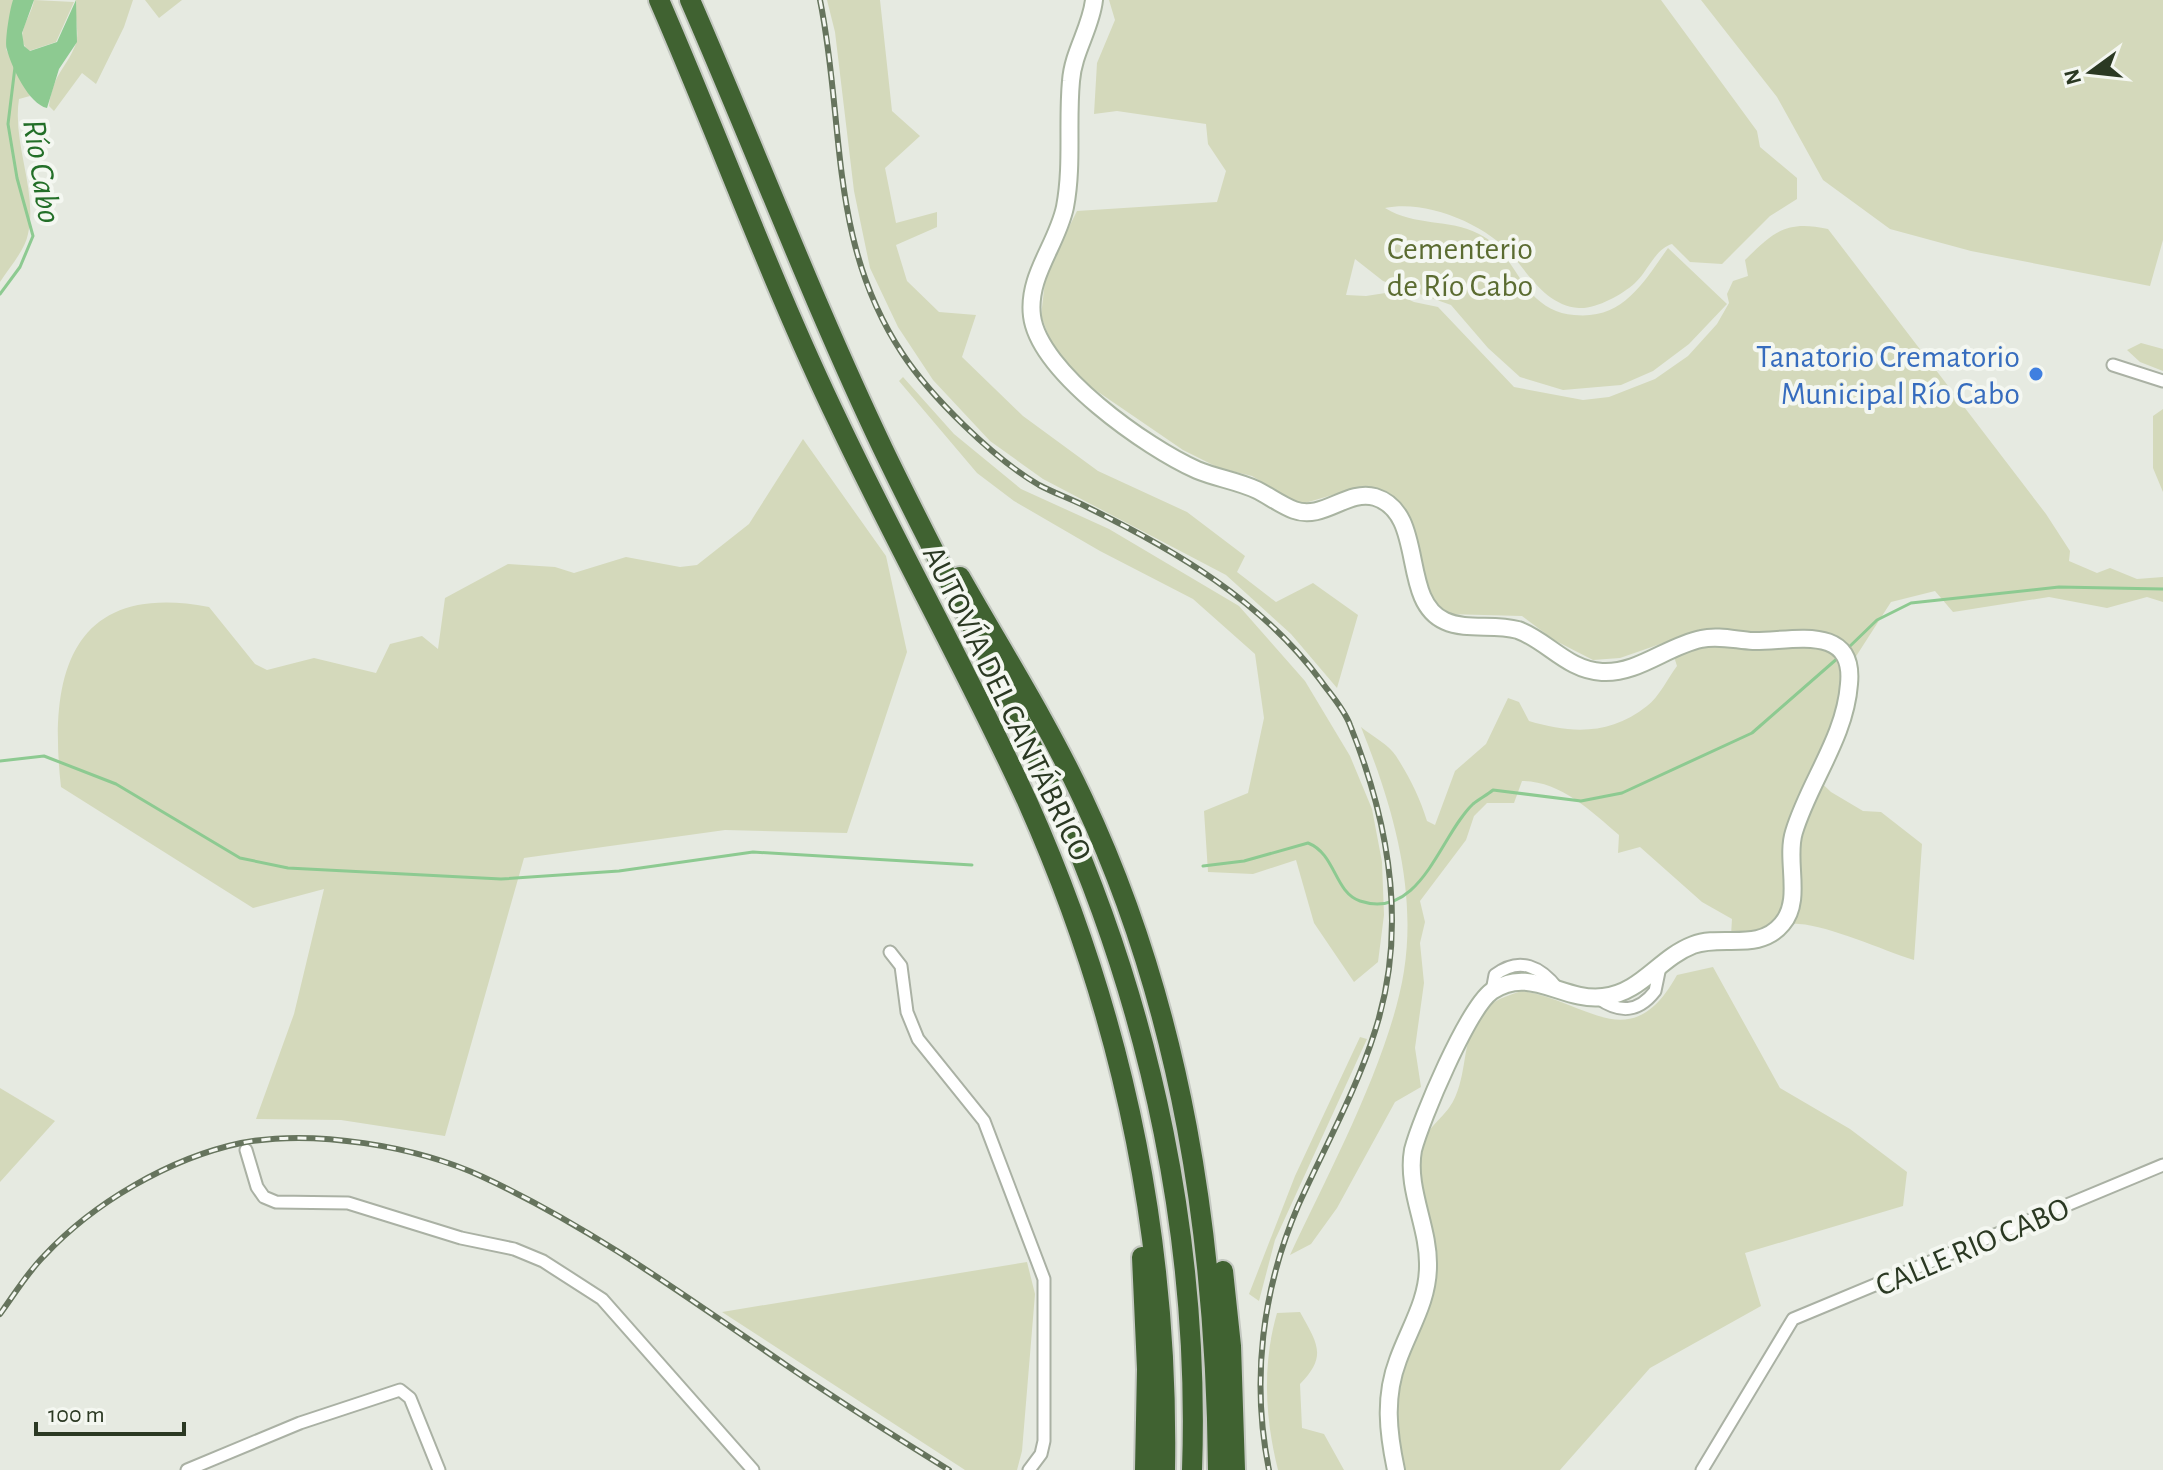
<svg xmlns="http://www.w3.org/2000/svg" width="2163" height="1470" font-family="'Alegreya Sans',sans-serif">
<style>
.green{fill:#d4d9bb}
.water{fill:#8dca91}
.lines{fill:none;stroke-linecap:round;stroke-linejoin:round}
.stream{stroke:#8dca91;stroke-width:3}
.street-casing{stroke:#aab1a4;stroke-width:15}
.secondary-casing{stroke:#a9b4a1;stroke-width:20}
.highway-casing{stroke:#c4c8c1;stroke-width:24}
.street{stroke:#fff;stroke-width:11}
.secondary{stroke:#fff;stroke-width:16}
.highway{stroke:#406231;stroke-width:20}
.rail-casing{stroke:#66745d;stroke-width:6}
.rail{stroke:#f4f7f1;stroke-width:3;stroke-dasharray:9;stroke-linecap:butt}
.shop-dot{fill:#3f7fe0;stroke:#f4f7f1;stroke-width:3}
.labels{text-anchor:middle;stroke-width:8;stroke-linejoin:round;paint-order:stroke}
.park-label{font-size:32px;fill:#5b6c31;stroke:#f4f7f1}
.shop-label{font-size:32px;fill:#366cbe;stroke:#f4f7f1;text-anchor:end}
.street-label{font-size:32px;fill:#2b3923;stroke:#f4f7f1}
.water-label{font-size:34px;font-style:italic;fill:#236f28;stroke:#f4f7f1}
</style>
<rect width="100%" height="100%" fill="#e6eae1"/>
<!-- green -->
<path class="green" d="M0 0H13L6 49 30 96 19 99C12 143 38 192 28 234 25 250 9 268 0 282Z
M34 0 74 2 56 42 29 51C12 35 32 17 34 0Z
M76 0H133L124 27 96 84 82 73 54 111 49 106C53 74 65 70 75 46 81 32 73 15 76 0Z
M145 0H182L159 18Z
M827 0H880L892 111 920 136 885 168 896 223 937 212V227L896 245 907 281 939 312 976 315 962 357 1023 416 1098 471 1187 512 1245 556 1237 572 1276 602 1313 583 1358 615 1337 688 1291 634 1226 575 1043 479 990 441 933 380 898 327 870 268 854 191 835 32Z
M1109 0H1661L1757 131 1760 147 1797 178V199L1770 216 1722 264 1690 262 1672 244C1655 249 1648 271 1635 283 1622 295 1596 309 1579 308 1548 306 1530 277 1513 256 1486 224 1426 199 1385 208 1416 227 1448 218 1479 234 1505 247 1513 272 1531 293 1543 306 1557 314 1574 315 1623 320 1643 283 1668 248L1727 304 1689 344 1653 371 1621 385 1563 390 1520 377 1488 348 1451 305 1383 281 1355 259 1346 295 1366 296 1392 292 1414 302 1438 307 1514 387 1583 400 1609 397 1655 379 1688 356 1717 324 1729 303 1727 294 1733 281 1748 276 1745 260C1774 231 1787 220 1828 229L2046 514 2070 551 2069 561 2097 573 2110 568 2137 579 2163 577V602L2147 597 2107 608 2049 597 1953 612 1935 591 1891 602 1844 675 1829 741 1813 775 1831 792 1863 811 1881 812 1922 844 1914 960C1882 950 1830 926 1799 924 1773 922 1756 937 1731 935L1732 919 1702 902 1640 847 1618 853 1619 835C1591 811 1560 781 1522 781L1514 803H1487L1474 816 1466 840 1420 901 1425 922 1420 943 1424 983 1415 1048 1421 1087 1395 1102 1337 1208 1311 1244 1290 1255C1328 1174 1390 1059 1404 971 1417 888 1392 804 1361 727 1372 736 1389 745 1396 756 1409 776 1420 798 1427 821L1435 825 1455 771 1486 744 1508 698 1519 702 1529 721C1572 734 1610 735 1647 706 1659 697 1668 678 1677 666L1669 641 1620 658 1593 660 1554 640 1522 616 1446 614 1431 597 1407 512 1386 491 1363 486 1305 503 1295 501 1252 476 1219 468 1183 450 1088 385 1056 355 1041 316 1046 273 1077 211 1217 202 1226 171 1208 144 1206 124 1117 111 1094 114 1097 63 1115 20Z
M1701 0H2163V240L2150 286 1971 251 1890 229 1823 180 1777 97Z
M2141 343 2163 349V371L2140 362 2127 350Z
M903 377 954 434 1021 489 1109 529 1239 606 1305 681 1350 756 1372 809 1382 862 1384 915 1378 962 1354 982 1314 923 1296 860 1253 874 1208 872 1204 811 1248 793 1264 718 1255 654 1193 599 1100 551 1014 501 977 473 899 381Z
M2163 409V492L2153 468V416Z
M803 439 886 556 907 652 847 833 725 830 524 858 445 1136 341 1120 256 1119 294 1014 324 889 253 908 61 787C48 673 72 581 209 607L255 664 267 670 314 658 376 673 390 644 422 636 438 649 445 598 508 564 555 567 574 573 626 557 680 567 697 565 749 524Z
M1713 967 1780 1088 1850 1129 1907 1172 1903 1206 1745 1253 1761 1306 1650 1368 1560 1470H1402C1395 1432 1391 1399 1404 1362 1414 1336 1430 1311 1435 1283 1441 1244 1418 1207 1419 1169 1420 1122 1444 1125 1456 1095 1468 1067 1462 1033 1484 1010 1493 1000 1509 995 1522 991 1589 1002 1631 1058 1677 975Z
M1360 1037 1367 1039 1275 1240 1259 1301 1249 1294 1295 1176Z
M0 1088 55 1121 0 1182Z
M1027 1262 1035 1294 1022 1451 1017 1470H965L722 1312Z
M1300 1312C1317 1343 1328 1356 1300 1384L1302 1428 1324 1434 1344 1470H1278C1265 1418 1262 1365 1277 1313Z"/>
<!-- water -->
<path class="water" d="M13 0H34L22 33 24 46 30 51 57 42 76 0 77 42 59 69 47 108C29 104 12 68 7 50 4 43 10 8 13 0Z"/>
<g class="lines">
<!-- stream -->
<path class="stream" d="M0 294 20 267 33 236 17 178 8 124 15 67
M1847 649 1877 620 1911 603 2059 587 2163 589
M0 761 44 756 116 784 240 858 288 868 501 879 619 871 753 852 972 865
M1203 866 1244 861 1308 843C1336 854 1334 892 1360 901 1421 921 1440 835 1473 804 1479 799 1487 795 1493 790L1581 801 1622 793 1752 733 1839 657"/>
<defs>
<path id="street" d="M2113 365 2163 381
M890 952 901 966 907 1012 918 1039 984 1121 1044 1279V1441L1041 1454 1029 1470
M1492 991 1495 975C1520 956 1541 967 1558 989
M1598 998C1619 1013 1638 1013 1655 991L1660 967
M246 1150 257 1187 264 1197 276 1202 348 1203 461 1238 514 1249 543 1261 602 1299 753 1470
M187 1470 300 1423 400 1390 410 1398 439 1470
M1702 1470 1793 1319 2163 1165"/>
<path id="secondary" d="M1094 0C1091 28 1073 52 1071 81 1067 123 1073 165 1065 207 1057 245 1027 276 1032 316 1039 372 1147 448 1197 470 1216 478 1238 481 1257 490 1269 496 1281 505 1294 510 1323 521 1347 489 1375 497 1427 513 1399 601 1445 621 1467 631 1494 623 1518 630 1548 641 1567 670 1602 672 1638 674 1667 646 1701 639 1718 635 1736 640 1753 641 1790 642 1855 622 1849 684 1845 738 1809 782 1794 832 1785 860 1803 900 1782 924 1759 952 1722 934 1693 945 1659 958 1641 993 1603 997 1563 1002 1530 965 1492 991 1468 1008 1421 1119 1413 1150 1406 1189 1429 1227 1428 1266 1428 1301 1409 1329 1398 1360 1384 1397 1388 1432 1396 1470"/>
<path id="highway" d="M659 0C720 140 772 284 838 421 899 550 969 674 1028 803 1122 1014 1169 1239 1165 1470
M690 0C755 149 813 302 883 449 941 570 1007 687 1061 810 1152 1015 1200 1245 1192 1470
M960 577C1002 651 1047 722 1083 799 1182 1010 1216 1240 1218 1470
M1142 1257 1147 1369 1145 1470
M1223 1271 1231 1346 1235 1470"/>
</defs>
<!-- street casing -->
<use href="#street" class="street-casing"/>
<!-- secondary casing -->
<use href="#secondary" class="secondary-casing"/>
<!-- highway casing -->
<use href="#highway" class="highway-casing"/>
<!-- street -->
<use href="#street" class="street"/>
<!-- secondary -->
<use href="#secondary" class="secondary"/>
<!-- highway -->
<use href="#highway" class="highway"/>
<defs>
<path id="rail" d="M820 0C845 123 828 241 902 353 930 396 994 459 1039 485 1054 493 1071 499 1087 507 1175 550 1262 601 1321 681 1331 695 1344 709 1350 725 1389 822 1408 929 1375 1031 1356 1092 1324 1148 1298 1206 1262 1290 1251 1381 1269 1470
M0 1314C14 1295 27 1273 44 1256 93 1203 170 1158 241 1143 313 1129 417 1146 483 1177 591 1227 688 1298 786 1365 839 1401 894 1436 949 1470"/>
</defs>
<!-- rail casing -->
<use href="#rail" class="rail-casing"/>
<!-- rail -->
<use href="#rail" class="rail"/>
</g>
<!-- markers -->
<circle class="shop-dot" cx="2036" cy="374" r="8"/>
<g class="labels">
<!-- park labels -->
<g class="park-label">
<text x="1460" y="259">Cementerio<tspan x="1460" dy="37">de Río Cabo</tspan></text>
</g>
<!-- shop labels -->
<g class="shop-label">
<text x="2020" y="367">Tanatorio Crematorio<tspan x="2020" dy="37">Municipal Río Cabo</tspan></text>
</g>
<!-- street labels -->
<g class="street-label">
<text transform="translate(1008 703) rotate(64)" y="11">AUTOVÍA DEL CANTÁBRICO</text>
<text transform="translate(1972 1246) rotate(-23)" y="11">CALLE RIO CABO</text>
</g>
<!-- water labels -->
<g class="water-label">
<text transform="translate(43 171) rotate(81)" y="12">Río Cabo</text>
</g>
</g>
<!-- north arrow -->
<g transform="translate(2091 72) rotate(255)" stroke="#f4f7f1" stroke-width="6" paint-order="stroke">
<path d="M0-6L14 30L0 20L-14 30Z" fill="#2b3923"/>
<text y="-12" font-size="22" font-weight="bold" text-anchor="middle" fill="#2b3923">N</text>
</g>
<!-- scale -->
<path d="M36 1422v12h148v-12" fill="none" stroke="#2b3923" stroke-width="4"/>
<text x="48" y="1422" font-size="24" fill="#2b3923" stroke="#f4f7f1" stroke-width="6" paint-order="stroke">100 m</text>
</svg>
